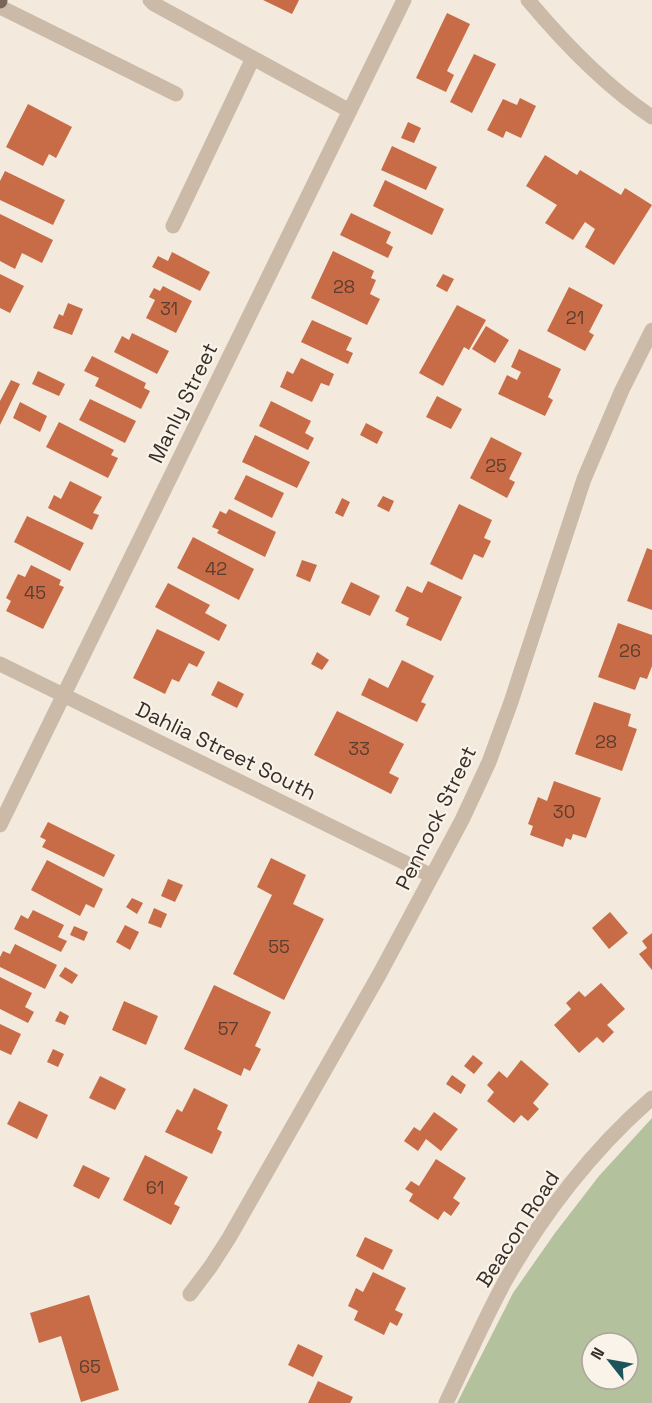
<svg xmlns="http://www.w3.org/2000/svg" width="652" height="1403" font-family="'Space Grotesk',sans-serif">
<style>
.green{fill:#b3c29c;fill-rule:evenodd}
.building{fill:#c76c46}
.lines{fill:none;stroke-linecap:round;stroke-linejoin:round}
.minor{stroke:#cbbaa8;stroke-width:15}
.major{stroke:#7a6659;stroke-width:15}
.labels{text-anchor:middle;stroke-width:4.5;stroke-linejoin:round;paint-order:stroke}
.number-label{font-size:18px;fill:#5c3e30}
.street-label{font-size:21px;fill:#382e29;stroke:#faf3e9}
</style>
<rect width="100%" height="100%" fill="#f3eadd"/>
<!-- green -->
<path class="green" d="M652 1118V1403H457L513 1293 555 1233 599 1176ZM592 1343H628V1379H592Z"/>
<!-- building -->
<path class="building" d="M263 0H299L292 14Z
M447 13 470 24 447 71 454 75 446 92 416 78Z
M474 54 496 64 472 113 450 102Z
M520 98 536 106 521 138 506 131 503 138 487 130 503 99 517 105Z
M28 104 72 127 56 158 49 154 43 166 6 147Z
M408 122 421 128 414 143 401 138Z
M392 146 437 167 426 190 381 170Z
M545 155 577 175 580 170 621 195 625 188 652 205 614 265 585 247 595 229 585 222 573 240 545 223 557 205 526 186Z
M5 171 65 200 53 225 0 200V181Z
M385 180 444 209 432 235 373 206Z
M351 213 391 232 386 243 393 247 388 258 340 235Z
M0 214 53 240 42 263 22 253 15 269 0 261Z
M333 251 374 271 371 278 376 280 370 294 380 299 367 325 311 298Z
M172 252 210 272 200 291 152 267 158 256 168 261Z
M0 274 24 286 10 313 0 308Z
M443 274 454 279 447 292 436 286Z
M163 286 192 301 176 333 146 318 155 300 149 297 154 288 160 291Z
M569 287 603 305 589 332 594 335 585 351 547 331Z
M68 303 83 309 72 335 53 328 59 314 63 316Z
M457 305 486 320 469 350 464 347 443 386 419 373Z
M312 320 352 338 346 350 353 353 348 364 301 342Z
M486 326 509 340 495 363 472 349Z
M132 333 169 351 157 374 114 352 122 336 129 340Z
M519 349 561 369 548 397 553 400 545 416 498 394 507 375 517 380 521 372 511 367Z
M92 356 146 383 144 388 150 391 141 409 95 386 99 378 84 371Z
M301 358 334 374 329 386 321 383 312 402 280 387 287 371 293 374Z
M38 371 65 384 59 396 32 384Z
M11 380 20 384 0 425V401Z
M437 396 462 409 451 429 426 417Z
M90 399 136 421 125 443 79 420Z
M271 401 311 421 305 433 314 438 308 450 259 426Z
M20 402 47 416 40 432 13 418Z
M59 422 114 450 111 455 118 458 108 478 46 447Z
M366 423 383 432 377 444 360 435Z
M255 435 310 462 297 488 242 462Z
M491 437 522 453 509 479 515 482 507 498 470 478Z
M246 475 284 493 272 518 234 499Z
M70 481 102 497 93 513 99 515 92 530 48 508 54 495 61 499Z
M383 496 394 501 389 512 377 506Z
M342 498 350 502 343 517 335 513Z
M459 504 492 520 484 538 491 541 483 558 474 554 462 580 430 564Z
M229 509 276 532 265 557 217 533 219 530 212 527 220 511 226 514Z
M27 516 84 543 70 571 14 542Z
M193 537 254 569 239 600 177 568Z
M647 548 652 550V610L627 601Z
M302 560 317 565 310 582 296 576Z
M31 565 61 580 59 585 64 587 43 629 6 611 11 601 6 598 18 574 25 577Z
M428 581 462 597 441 641 406 625 409 618 395 611 407 586 422 593Z
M351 582 380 596 370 616 341 603Z
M168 583 210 605 205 613 227 625 219 641 155 607Z
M618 623 652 635V666L647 679 640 677 635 690 598 677Z
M157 629 205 652 197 667 189 663 179 682 172 679 165 694 133 678Z
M317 652 329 660 322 670 311 664Z
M402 660 434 676 421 702 426 704 417 722 361 695 369 678 388 688Z
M218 681 244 694 237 708 211 695Z
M594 702 631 714 628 726 637 729 622 771 575 754Z
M337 711 404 744 389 773 399 778 391 794 314 755Z
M554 781 601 798 586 838 573 834 571 840 566 838 563 847 530 835 533 826 528 824 538 797 547 801Z
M48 822 115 855 104 877 42 847 46 840 40 837Z
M271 858 306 875 293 904 324 919 284 1000 233 974 272 895 257 887Z
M47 860 103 889 94 908 86 904 80 916 31 890Z
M168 879 183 885 175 902 161 896Z
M132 898 143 903 137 914 126 907Z
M154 908 167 914 161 928 148 923Z
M33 910 64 925 58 937 67 941 61 952 14 929 21 915 28 919Z
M610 912 628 933 609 949 592 928Z
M125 925 139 932 130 950 116 942Z
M74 926 88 932 84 941 70 935Z
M652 933V970L639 954 647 948 642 941Z
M15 944 57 965 45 989 0 967V957L3 951 10 954Z
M65 967 78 975 72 984 59 976Z
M0 977 32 993 25 1007 34 1012 28 1023 0 1009Z
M601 983 625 1009 607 1025 614 1032 603 1043 597 1037 579 1053 554 1025 571 1009 566 1003 579 991 585 997Z
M214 985 271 1012 255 1046 261 1049 250 1071 244 1068 241 1076 184 1049Z
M124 1001 158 1016 146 1045 112 1030Z
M60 1011 69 1016 65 1025 55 1021Z
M0 1024 21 1034 11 1055 0 1050Z
M53 1049 64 1054 58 1067 47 1062Z
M473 1055 483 1063 474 1074 464 1066Z
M521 1060 549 1084 533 1103 539 1109 528 1121 521 1115 514 1123 487 1101 494 1092 487 1085 499 1071 507 1078Z
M452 1075 466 1085 461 1094 446 1084Z
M100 1076 126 1089 115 1110 89 1098Z
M194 1088 228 1105 217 1129 222 1132 212 1154 165 1132 177 1109 182 1112Z
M19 1101 48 1115 37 1139 7 1124Z
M434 1112 458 1129 441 1151 426 1139 418 1151 404 1141 414 1127 420 1131Z
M145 1155 188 1177 174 1204 180 1207 171 1225 123 1200Z
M436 1159 466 1178 453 1198 460 1203 451 1216 444 1211 438 1220 409 1201 413 1194 405 1189 411 1181 419 1186Z
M83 1165 110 1178 99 1199 73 1186Z
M365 1237 393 1250 383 1270 356 1256Z
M373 1272 406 1288 395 1310 403 1314 397 1326 390 1322 384 1335 354 1320 358 1311 348 1306 356 1288 363 1292Z
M89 1295 119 1390 81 1402 61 1336 39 1343 30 1313Z
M298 1344 323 1356 313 1377 288 1365Z
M318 1381 353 1397 350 1403H308Z"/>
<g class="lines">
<!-- minor -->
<path class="minor" d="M150 0 154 4 350 111
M528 0C564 43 605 86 652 117
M0 7 176 94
M173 226 253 58
M0 664 432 876
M0 825 404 0
M190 1294 211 1266 229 1238 379 975 462 820 489 762 511 702 584 479 622 390 652 330
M446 1403C465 1363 483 1322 504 1283 542 1215 593 1149 652 1098"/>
<!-- major -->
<path class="major" d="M0 1V0"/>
</g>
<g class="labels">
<!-- number labels -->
<g class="number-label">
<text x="344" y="293">28</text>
<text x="169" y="315">31</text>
<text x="575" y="324">21</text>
<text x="496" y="472">25</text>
<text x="216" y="575">42</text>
<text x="35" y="599">45</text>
<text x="630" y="657">26</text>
<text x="606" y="748">28</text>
<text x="359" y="755">33</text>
<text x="564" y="818">30</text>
<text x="279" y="953">55</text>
<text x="228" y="1035">57</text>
<text x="155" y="1194">61</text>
<text x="90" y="1373">65</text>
</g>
<!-- street labels -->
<g class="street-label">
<text transform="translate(183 403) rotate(-64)" y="7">Manly Street</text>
<text transform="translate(226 751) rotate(26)" y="7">Dahlia Street South</text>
<text transform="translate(436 818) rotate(-64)" y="7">Pennock Street</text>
<text transform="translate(518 1229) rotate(-57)" y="7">Beacon Road</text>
</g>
</g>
<!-- north arrow -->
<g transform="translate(610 1361) rotate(301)"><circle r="28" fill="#faf3e9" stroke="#aca49c" stroke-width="1.5"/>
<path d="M0-4.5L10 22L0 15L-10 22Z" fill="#1d535a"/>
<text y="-9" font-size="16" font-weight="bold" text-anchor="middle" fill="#382e29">N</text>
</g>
</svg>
